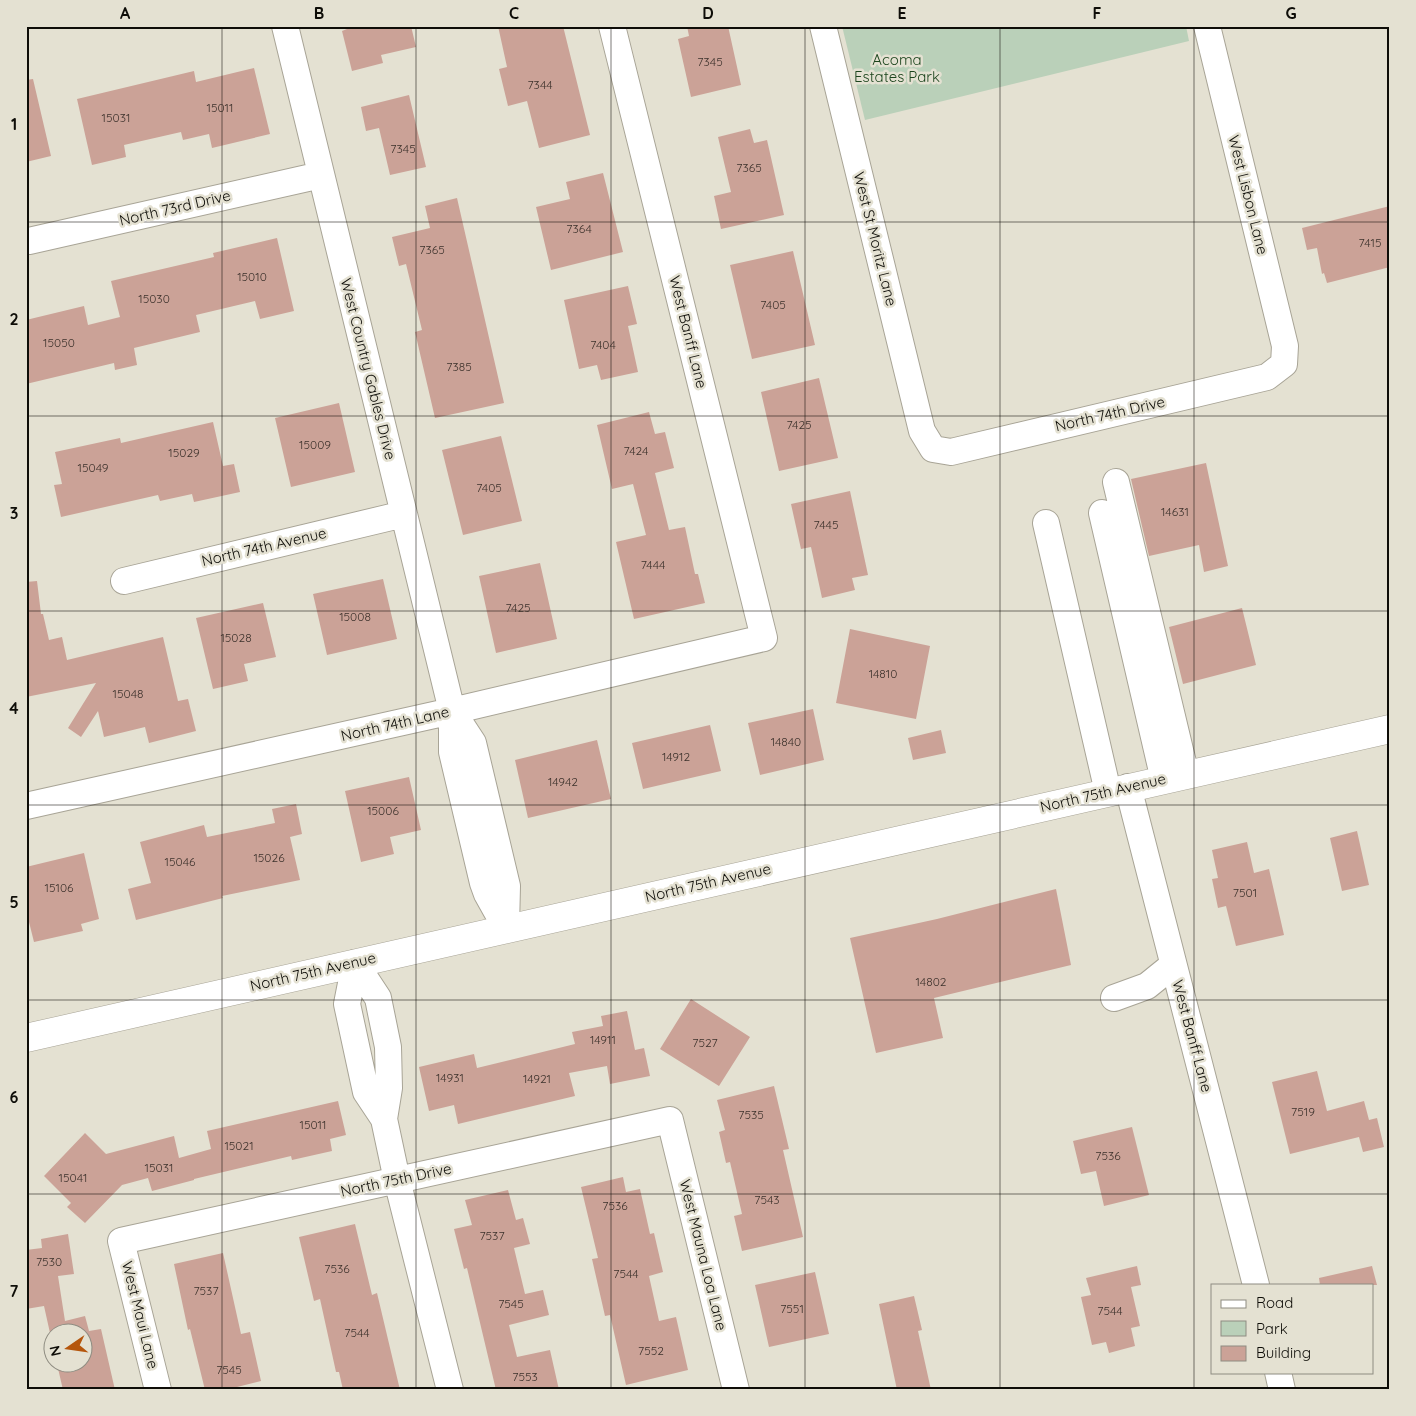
<svg xmlns="http://www.w3.org/2000/svg" width="1416" height="1416" font-family="Quicksand,sans-serif">
<style>
.green{fill:#bad0b9}
.building{fill:#cba297}
.lines{fill:none;stroke-linecap:round;stroke-linejoin:round}
.minor-casing{stroke:#a8a496;stroke-width:28}
.major-casing{stroke:#a8a496;stroke-width:29}
.minor{stroke:#fff;stroke-width:26}
.major{stroke:#fff;stroke-width:28}
.grid{fill:none;stroke:#0e0d08;stroke-width:1;stroke-opacity:0.55}
.labels{text-anchor:middle;stroke-width:5;stroke-linejoin:round;paint-order:stroke}
.number-label{font-size:12px;fill:#3d322c}
.park-label{font-size:15px;fill:#1b441c;stroke:#e4e1d2}
.street-label{font-size:15px;fill:#0e0d08;stroke:#e4e1d2}
.neatline{fill:none;stroke:#0e0d08;stroke-width:2}
.grid-label{font-size:16px;text-anchor:middle;font-weight:bold;fill:#0e0d08}
</style>
<rect width="100%" height="100%" fill="#e4e1d2"/>
<!-- green -->
<path class="green" d="M842 26H1186L1189 41 865 120Z"/>
<!-- building -->
<path class="building" d="M347 26H411L416 47 381 55 383 63 352 71 342 31 347 29Z
M498 26H563L590 135 539 148 527 101 508 106 499 69 507 67Z
M687 26H728L741 85 691 97 678 39 689 36Z
M254 68 270 134 212 148 209 134 183 140 181 132 124 145 126 157 92 165 77 99 194 71 196 82Z
M33 79 51 156 26 162V80Z
M409 95 426 167 390 175 379 128 366 131 361 107Z
M750 129 754 143 767 140 784 215 721 229 714 196 731 192 718 137Z
M603 173 623 252 551 270 536 207 570 199 566 182Z
M457 198 504 403 435 418 415 332 422 330 406 264 399 266 392 237 430 228 425 206Z
M1390 206V267L1327 283 1324 273 1322 274 1317 248 1307 250 1302 228Z
M277 238 294 311 260 319 255 301 196 315 200 332 134 348 137 365 115 370 114 363 26 384V320L84 306 88 325 120 317 111 281 214 257 213 253Z
M793 251 815 345 752 359 730 265Z
M628 286 637 324 628 326 638 372 601 380 597 365 579 369 564 300Z
M819 378 838 458 779 471 761 392Z
M339 403 355 472 291 487 275 418Z
M649 412 655 434 665 432 674 468 655 473 669 530 685 527 695 574H698L705 603 634 619 616 542 646 535 633 484 612 489 597 425Z
M213 422 223 466 234 464 240 492 194 502 192 494 160 501 158 495 61 517 54 485 62 484 55 452 120 438 121 443Z
M501 436 522 521 463 535 442 450Z
M1206 463 1228 566 1204 572 1199 545 1149 556 1131 479Z
M850 491 868 575 852 578 855 590 822 598 811 547 801 549 791 504Z
M540 563 557 639 496 653 479 576Z
M383 579 397 639 327 655 313 594Z
M37 581 41 614H43L49 640 62 637 67 660 163 637 178 701 188 699 196 731 149 743 145 727 104 737 98 711 81 737 68 728 96 683 26 697V582Z
M263 603 276 657 244 664 248 681 213 689 196 618Z
M1242 608 1256 665 1183 684 1169 627Z
M850 629 930 646 916 719 836 703Z
M813 709 824 760 760 775 748 723Z
M710 725 721 771 643 789 632 743Z
M941 730 946 753 913 760 908 738Z
M597 740 611 799 528 818 515 760Z
M409 777 421 830 390 837 394 854 361 862 345 791Z
M296 804 302 834 290 837 300 880 222 896 223 898 136 920 128 889 151 883 140 842 204 825 207 837 275 823 272 809Z
M1357 831 1369 885 1342 891 1330 838Z
M1247 842 1254 873 1269 869 1284 935 1236 946 1226 906 1218 908 1212 879 1218 878 1212 850Z
M84 853 99 919 81 924 83 931 34 942 26 910V867Z
M1056 889 1071 965 934 998 943 1038 876 1053 850 938 937 919Z
M691 999 750 1037 719 1086 660 1049Z
M627 1011 635 1050 644 1048 650 1076 610 1084 607 1066 569 1073 575 1096 458 1124 454 1105 429 1111 419 1067 474 1054 477 1068 575 1044 572 1032 603 1026 601 1016Z
M1317 1071 1327 1111 1364 1101 1369 1120 1377 1118 1384 1147 1363 1152 1359 1137 1290 1154 1272 1082Z
M774 1086 789 1149 783 1150 803 1237 742 1251 734 1216 742 1214 730 1162 726 1163 719 1132 725 1130 717 1100Z
M338 1101 346 1135 330 1139 332 1151 292 1160 291 1156 194 1179V1180L152 1191 148 1178 122 1185 85 1223 67 1207 71 1203 44 1176 85 1133 106 1154 174 1136 179 1158 211 1149 207 1131Z
M1132 1127 1149 1195 1104 1206 1096 1171 1081 1174 1073 1141Z
M623 1177 626 1192 640 1189 650 1234 654 1233 663 1272 649 1276 659 1321 676 1317 688 1370 626 1385 610 1315 605 1316 592 1259 598 1258 581 1187Z
M508 1190 516 1220 523 1218 530 1244 514 1248 525 1294 543 1290 549 1315 509 1325 517 1357 550 1350 559 1390H496L467 1268 464 1269 454 1229 472 1225 465 1200Z
M355 1224 372 1295 377 1293 400 1390H343L339 1372H336L320 1299 314 1301 299 1237Z
M68 1234 74 1274 58 1276 65 1321 85 1316 89 1331 101 1329 115 1390H63L57 1364H82V1334H52V1342L44 1306 26 1309V1250L42 1248 41 1239Z
M223 1253 241 1334 250 1332 261 1381 225 1390H205L190 1329 188 1330 174 1264Z
M1137 1266 1141 1285 1131 1287 1140 1326 1131 1328 1135 1346 1109 1353 1106 1342 1092 1345 1081 1297 1091 1295 1086 1278Z
M1372 1266 1377 1285H1320L1319 1278Z
M815 1272 829 1334 769 1347 755 1285Z
M914 1296 922 1330 918 1331 931 1390H897L879 1304Z"/>
<g class="lines">
<defs>
<path id="minor" d="M285 26 452 711V752L483 883 487 894 506 928
M823 26 922 431 933 449 951 452 1267 377 1284 364 1285 346 1207 26
M29 241 321 175
M1116 482 1186 775
M1102 513 1164 780
M1046 523 1108 792
M124 581 404 514
M452 711 473 743 507 886 506 927
M1128 787C1171 953 1214 1119 1256 1285
M26 806 452 711 764 638 612 26
M355 963 378 998 380 1008 388 1047 389 1088 384 1119 397 1180 450 1390
M355 963 347 1004 366 1092 384 1119
M1114 998 1147 986 1173 965
M1278 1372 1282 1390
M158 1390 121 1241 670 1120 736 1390"/>
<path id="major" d="M26 1038 1390 729"/>
</defs>
<!-- minor casing -->
<use href="#minor" class="minor-casing"/>
<!-- major casing -->
<use href="#major" class="major-casing"/>
<!-- minor -->
<use href="#minor" class="minor"/>
<!-- major -->
<use href="#major" class="major"/>
</g>
<!-- grid -->
<path class="grid" d="M222 26V1390M416 26V1390M611 26V1390M805 26V1390M1000 26V1390M1194 26V1390M26 222H1390M26 416H1390M26 611H1390M26 805H1390M26 1000H1390M26 1194H1390"/>
<g class="labels">
<!-- number labels -->
<g class="number-label">
<text x="710" y="66">7345</text>
<text x="540" y="89">7344</text>
<text x="220" y="112">15011</text>
<text x="116" y="122">15031</text>
<text x="403" y="153">7345</text>
<text x="749" y="172">7365</text>
<text x="579" y="233">7364</text>
<text x="1370" y="247">7415</text>
<text x="432" y="254">7365</text>
<text x="252" y="281">15010</text>
<text x="154" y="303">15030</text>
<text x="773" y="309">7405</text>
<text x="59" y="347">15050</text>
<text x="603" y="349">7404</text>
<text x="459" y="371">7385</text>
<text x="799" y="429">7425</text>
<text x="315" y="449">15009</text>
<text x="636" y="455">7424</text>
<text x="184" y="457">15029</text>
<text x="93" y="472">15049</text>
<text x="489" y="492">7405</text>
<text x="1175" y="516">14631</text>
<text x="826" y="529">7445</text>
<text x="653" y="569">7444</text>
<text x="518" y="612">7425</text>
<text x="355" y="621">15008</text>
<text x="236" y="642">15028</text>
<text x="883" y="678">14810</text>
<text x="128" y="698">15048</text>
<text x="786" y="746">14840</text>
<text x="676" y="761">14912</text>
<text x="563" y="786">14942</text>
<text x="383" y="815">15006</text>
<text x="269" y="862">15026</text>
<text x="180" y="866">15046</text>
<text x="59" y="892">15106</text>
<text x="1245" y="897">7501</text>
<text x="931" y="986">14802</text>
<text x="603" y="1044">14911</text>
<text x="705" y="1047">7527</text>
<text x="450" y="1082">14931</text>
<text x="537" y="1083">14921</text>
<text x="1303" y="1116">7519</text>
<text x="751" y="1119">7535</text>
<text x="313" y="1129">15011</text>
<text x="239" y="1150">15021</text>
<text x="1108" y="1160">7536</text>
<text x="159" y="1172">15031</text>
<text x="73" y="1182">15041</text>
<text x="767" y="1204">7543</text>
<text x="615" y="1210">7536</text>
<text x="492" y="1240">7537</text>
<text x="49" y="1266">7530</text>
<text x="337" y="1273">7536</text>
<text x="626" y="1278">7544</text>
<text x="206" y="1295">7537</text>
<text x="511" y="1308">7545</text>
<text x="792" y="1313">7551</text>
<text x="1110" y="1315">7544</text>
<text x="357" y="1337">7544</text>
<text x="651" y="1355">7552</text>
<text x="229" y="1374">7545</text>
<text x="525" y="1381">7553</text>
</g>
<!-- park labels -->
<g class="park-label">
<text x="897" y="65">Acoma<tspan x="897" dy="17">Estates Park</tspan></text>
</g>
<!-- street labels -->
<g class="street-label">
<text transform="translate(1248 195) rotate(76)" y="5">West Lisbon Lane</text>
<text transform="translate(175 208) rotate(-13)" y="5">North 73rd Drive</text>
<text transform="translate(875 239) rotate(76)" y="5">West St Moritz Lane</text>
<text transform="translate(688 332) rotate(76)" y="5">West Banff Lane</text>
<text transform="translate(368 369) rotate(76)" y="5">West Country Gables Drive</text>
<text transform="translate(1110 414) rotate(-13)" y="5">North 74th Drive</text>
<text transform="translate(264 547) rotate(-13)" y="5">North 74th Avenue</text>
<text transform="translate(395 724) rotate(-13)" y="5">North 74th Lane</text>
<text transform="translate(1103 793) rotate(-13)" y="5">North 75th Avenue</text>
<text transform="translate(708 883) rotate(-13)" y="5">North 75th Avenue</text>
<text transform="translate(313 972) rotate(-13)" y="5">North 75th Avenue</text>
<text transform="translate(1192 1036) rotate(75)" y="5">West Banff Lane</text>
<text transform="translate(396 1180) rotate(-12)" y="5">North 75th Drive</text>
<text transform="translate(703 1255) rotate(76)" y="5">West Mauna Loa Lane</text>
<text transform="translate(140 1315) rotate(76)" y="5">West Maui Lane</text>
</g>
</g>
<!-- border -->
<rect width="1416" height="1416" fill="none" stroke="#e4e1d2" stroke-width="55"/>
<!-- legend -->
<rect x="1211" y="1284" width="162" height="90" fill="#e4e1d2" stroke="#8e8c81"/>
<rect x="1221" y="1300" width="25" height="8" fill="#ffffff" stroke="#8e8c81"/>
<text x="1256" y="1308" font-size="15" fill="#0e0d08">Road</text>
<rect x="1221" y="1321" width="25" height="15" fill="#bad0b9" stroke="#8e8c81"/>
<text x="1256" y="1334" font-size="15" fill="#0e0d08">Park</text>
<rect x="1221" y="1346" width="25" height="15" fill="#cba297" stroke="#8e8c81"/>
<text x="1256" y="1358" font-size="15" fill="#0e0d08">Building</text>
<!-- north arrow -->
<g transform="translate(68 1348) rotate(257)"><circle r="24" fill="#e4e1d2" stroke="#8e8c81"/>
<path d="M0-4L9 19L0 12L-9 19Z" fill="#b5560c"/>
<text y="-8" font-size="14" font-weight="bold" text-anchor="middle" fill="#0e0d08">N</text>
</g>
<rect x="28" y="28" width="1360" height="1360" class="neatline"/>
<g class="grid-label">
<text x="125" y="19">A</text>
<text x="319" y="19">B</text>
<text x="514" y="19">C</text>
<text x="708" y="19">D</text>
<text x="902" y="19">E</text>
<text x="1097" y="19">F</text>
<text x="1291" y="19">G</text>
<text x="14" y="130">1</text>
<text x="14" y="325">2</text>
<text x="14" y="519">3</text>
<text x="14" y="714">4</text>
<text x="14" y="908">5</text>
<text x="14" y="1103">6</text>
<text x="14" y="1297">7</text>
</g>
</svg>
